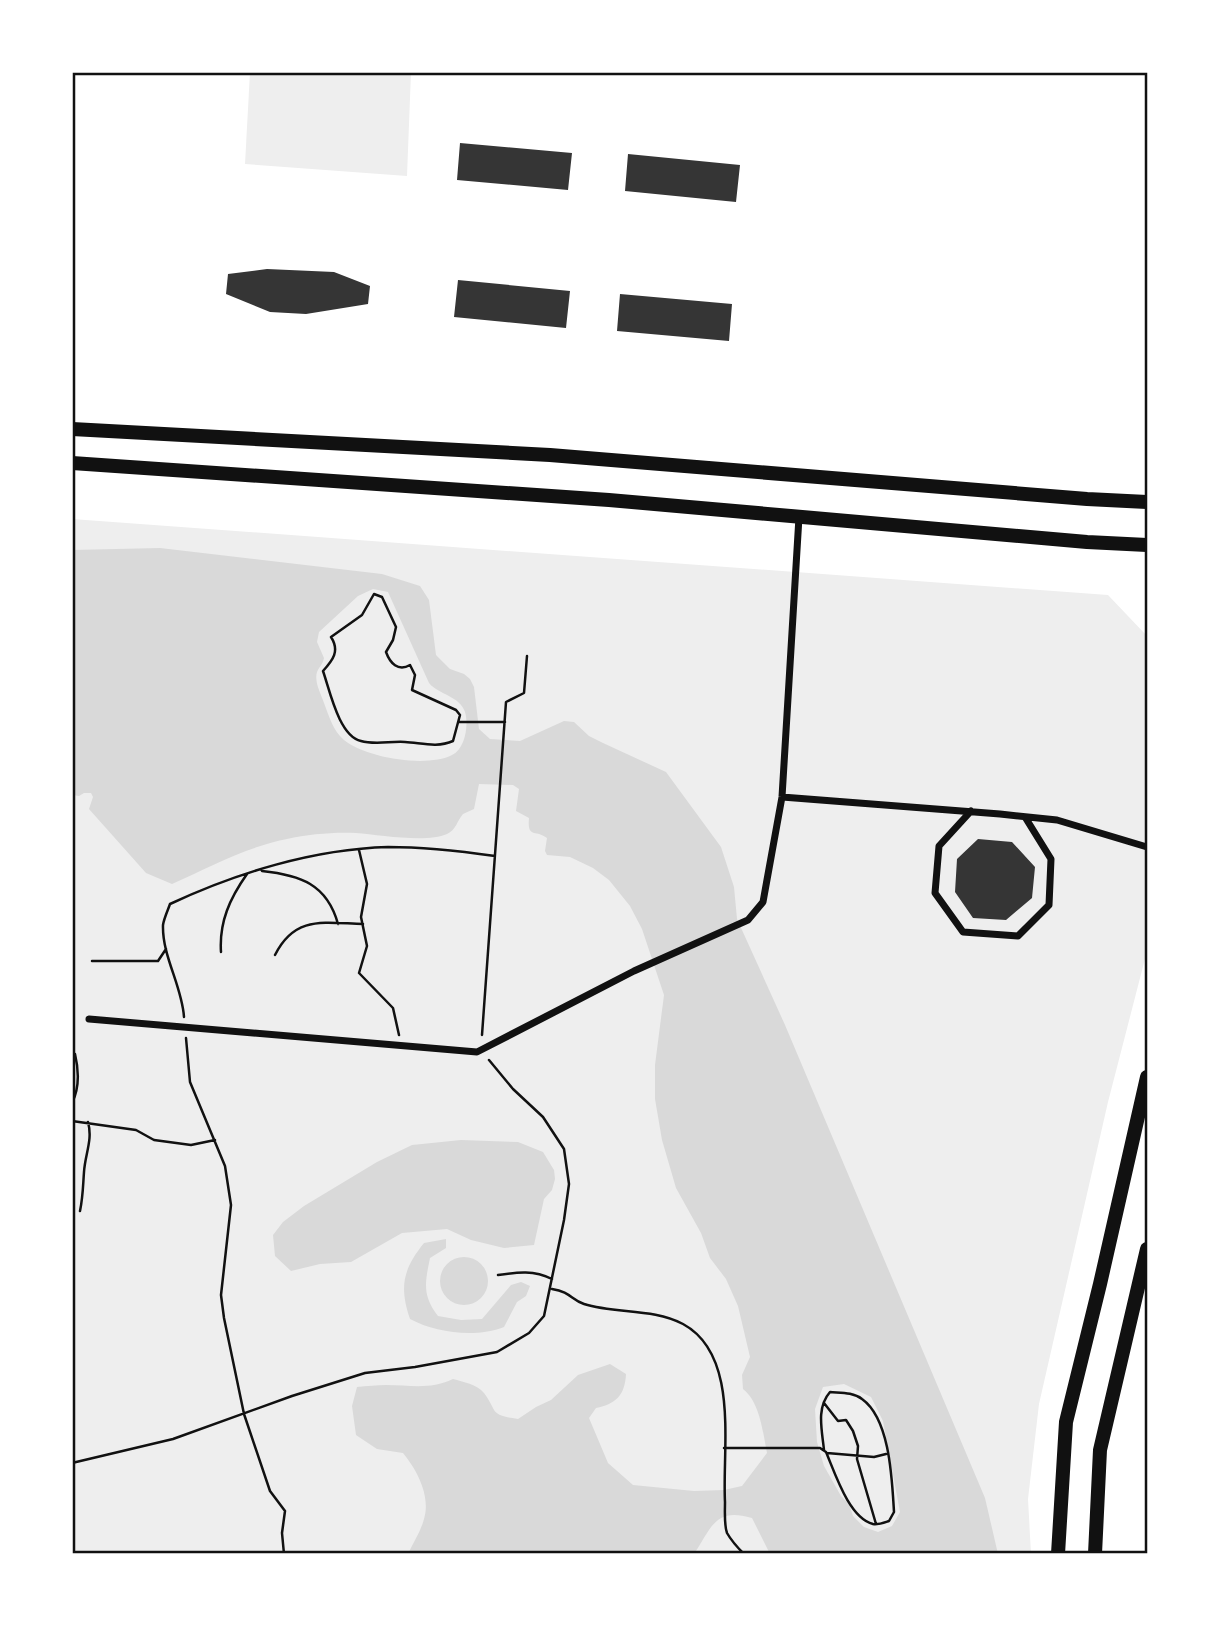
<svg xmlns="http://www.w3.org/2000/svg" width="1219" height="1626" font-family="Signika,sans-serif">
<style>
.green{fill:#eee}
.water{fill:#d9d9d9;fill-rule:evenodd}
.building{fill:#353535}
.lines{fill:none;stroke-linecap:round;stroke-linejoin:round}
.path{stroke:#111;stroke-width:2.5}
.minor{stroke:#111;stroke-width:7}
.primary{stroke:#111;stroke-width:14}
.neatline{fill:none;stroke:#111;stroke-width:2.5}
</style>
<rect width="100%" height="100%" fill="#fff"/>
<!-- green -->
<path class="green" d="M250 72H411L407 176 245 164Z
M72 519 1108 595 1147 636V951L1108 1102 1039 1404 1028 1499 1031 1554H72Z"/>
<!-- water -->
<path class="water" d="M160 548 382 574 420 586 429 600 436 655 450 669 464 674 470 679 474 687 479 729 490 739 520 741 564 721 574 722 589 736 603 743 666 772 721 847 734 887 737 919 785 1025 985 1498 998 1554H770L752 1518C715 1507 712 1527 694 1554H408C413 1543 421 1531 424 1519 431 1496 417 1470 403 1453L377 1449 356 1435 352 1406 357 1387C367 1386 377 1385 386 1385 410 1385 430 1390 453 1379 463 1382 477 1384 484 1393 498 1412 489 1415 518 1419L536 1407 551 1400 578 1375 610 1364 626 1374C625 1395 616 1404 596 1408L589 1418 608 1463 633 1485 694 1491 724 1490 742 1486 767 1453C763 1433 760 1402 743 1389L742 1375 750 1357 738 1306 726 1279 710 1258 701 1233 676 1188 662 1140 655 1099V1065L664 995 642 929 630 906 609 880 593 868 570 857 547 855 545 851 547 838C536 829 527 839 529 818L516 811 519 789 513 785 479 784 474 809 463 814C457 821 456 830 447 834 427 843 379 835 356 833 334 832 309 834 287 839 246 847 210 867 172 884L146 873 89 809 93 797 91 793H84L79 796 72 795V550ZM373 589 388 592 429 683C439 695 460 696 465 712 469 725 465 749 452 755 427 768 366 758 344 740 333 731 329 716 324 703 321 694 314 682 317 672 319 667 323 664 324 658L317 642 319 632 358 596ZM844 1384 871 1397 883 1421 900 1512 892 1526 878 1532 864 1527 853 1516 849 1504 841 1496 824 1466 817 1442 815 1409 823 1387Z
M461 1140 518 1142 543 1152 554 1170 555 1179 552 1190 544 1199 534 1245 504 1248 471 1240 447 1229 402 1233 351 1262 320 1264 291 1271 275 1256 273 1235 283 1222 304 1206 377 1162 412 1145Z
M446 1239V1248L430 1258C425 1283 422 1295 438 1316L461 1320 482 1319 511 1285 521 1282 530 1286 526 1296 517 1302 504 1327C476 1338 436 1333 410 1319 399 1287 403 1269 424 1243Z
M440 1281a24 24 0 1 1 48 0a24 24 0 1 1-48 0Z"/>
<!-- building -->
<path class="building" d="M460 143 572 153 568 190 457 180Z
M628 154 740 165 736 202 625 191Z
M267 269 334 272 370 286 368 304 306 314 270 312 226 294 228 274Z
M458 280 570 291 566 328 454 317Z
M620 294 732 304 729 341 617 331Z
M978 839 1012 842 1035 867 1032 898 1006 920 973 918 955 892 957 859Z"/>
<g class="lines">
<!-- path -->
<path class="path" d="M374 594 382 597 396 627 393 640 386 652C390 663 398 672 410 665L415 675 412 690 456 710 460 715 453 741C437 748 422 743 405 742 391 741 374 745 361 741 339 736 330 691 323 671 333 660 340 651 331 637L362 615Z
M460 722H505
M359 850 367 884 361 917 367 946 359 973 393 1008 399 1035
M262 871C300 875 327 884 338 924
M221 952C219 922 230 898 247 874
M275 955C295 915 324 923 363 924
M92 961H158L166 949
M184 1017C182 986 162 956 163 925 164 918 168 910 170 904 236 873 314 849 388 847 424 847 460 851 495 856
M482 1035 506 702 524 693 527 656
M186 1038 190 1082 225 1166 231 1205 221 1295 224 1318 244 1414 270 1491 285 1511 282 1533 284 1554
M72 1103C80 1087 79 1071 75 1054
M72 1121 136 1130 154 1140 191 1145 215 1140
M80 1211C83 1197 83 1185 84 1172 85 1154 93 1140 88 1122
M498 1275C518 1272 534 1270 552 1279
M552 1289C571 1292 571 1300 584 1304 616 1314 653 1308 683 1324 740 1355 722 1448 725 1502 725 1511 724 1525 727 1533 731 1540 738 1548 744 1554
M824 1403 838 1421 846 1420 853 1431 858 1446 857 1459 876 1524
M724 1448H820L826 1452C835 1473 849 1518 873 1524 878 1525 883 1523 889 1521L894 1512C892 1479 890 1419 862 1399 853 1392 840 1393 830 1392 816 1408 822 1430 824 1450
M827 1453 874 1457 886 1454
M72 1463 173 1439 292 1396 365 1373 415 1367 497 1352 529 1333 544 1316 564 1220 569 1184 564 1149 543 1117 513 1089 489 1060"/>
<!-- minor -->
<path class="minor" d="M782 797 1000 814 1057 820 1147 847
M971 811 939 846 935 893 963 932 1018 936 1049 905 1051 859 1025 817
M89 1019 477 1052 634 971 748 920 763 902 782 797 799 517"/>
<!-- primary -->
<path class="primary" d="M72 429 550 455 1087 499 1147 502
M72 463 609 500 1087 542 1147 545
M1058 1554 1066 1422 1100 1284 1147 1077
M1095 1554 1100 1450 1147 1249"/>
</g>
<!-- border -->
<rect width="1219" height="1626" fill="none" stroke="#ffffff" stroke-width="147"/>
<rect x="74" y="74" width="1072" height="1478" class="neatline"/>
</svg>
